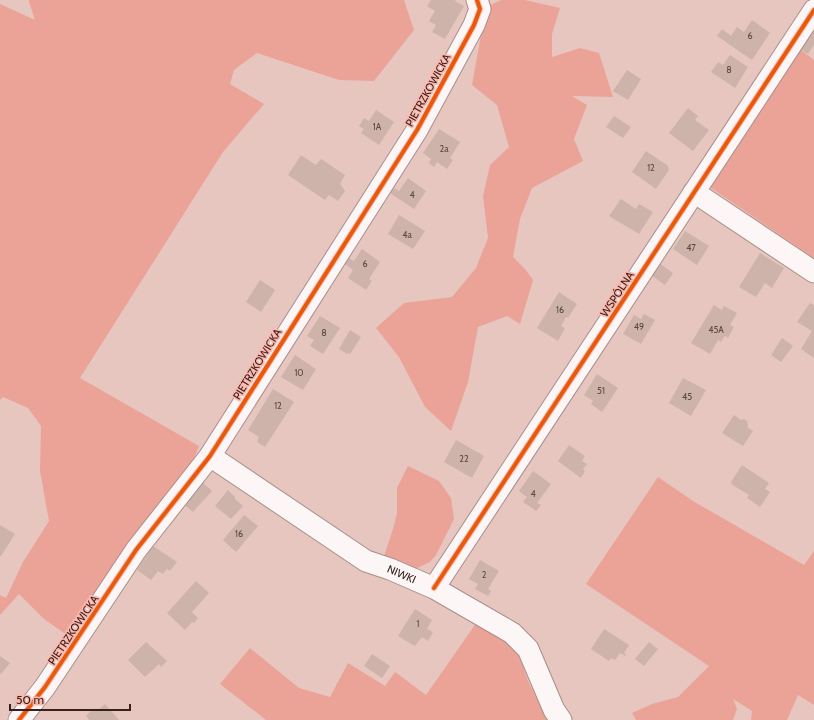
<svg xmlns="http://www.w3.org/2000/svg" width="814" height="720" font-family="Cabin,sans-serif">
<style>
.green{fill:#eba297}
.building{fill:#cdb3aa}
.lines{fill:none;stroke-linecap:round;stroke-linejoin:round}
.minor-casing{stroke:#a88e8a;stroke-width:23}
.minor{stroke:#fcf6f6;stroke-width:21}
.cycleway-casing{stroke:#fab9ae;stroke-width:6}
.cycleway{stroke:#e8590c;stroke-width:4}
.labels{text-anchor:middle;stroke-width:3.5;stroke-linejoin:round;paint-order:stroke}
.number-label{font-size:9px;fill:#5f4642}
.street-label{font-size:11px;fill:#38201d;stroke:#fab9ae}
</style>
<rect width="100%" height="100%" fill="#e8c6c0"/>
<!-- green -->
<path class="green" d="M29 0H404L414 30 374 81 339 80 257 53 234 70 230 84 264 104 223 152 80 378 199 446 187 477 71 638 44 619 19 594 0 615V595L6 598 23 562 49 521 40 471 41 426 28 408 3 397 0 400V4L35 20 29 2Z
M501 0H525L560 8 552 34V57L580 48 599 53 613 97 572 96 587 105 574 139 583 161 532 188 520 219 513 257 525 269 533 280 520 324 507 316 478 327 468 382 451 431 425 407 399 357 376 328 404 303 452 297 476 268 488 238 483 196 490 165 509 147 497 105 472 85 486 7Z
M797 47 814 60V258L711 188V175Z
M408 466 439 481 451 498 454 519 436 555 430 562 411 571 384 556 393 529 397 513V488Z
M658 477 693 501 804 565 814 551V705L798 695 787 720H751L752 711 733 699 737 709 733 720H636L632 713 652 704 678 697 709 666 586 584Z
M477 622 516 646 528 681 548 720H266L220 684 250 648 299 688 330 697 348 663 385 686 395 672 426 695Z"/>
<!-- building -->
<path class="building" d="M431 0H456L455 1 464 6 445 39 432 32 436 25 429 21 435 11 427 6Z
M752 20 770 33 752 60 717 36 722 29 731 36 737 27 744 32Z
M810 28 814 30V45L808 54 797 47Z
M730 55 748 67 735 88 711 72 718 62 723 65Z
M627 70 641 79 628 100 613 91Z
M688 108 698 116 695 120 709 130 693 151 669 133Z
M376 110 394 122 379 145 361 133 364 129 359 126 364 118 369 121Z
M614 116 631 127 623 138 606 127Z
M439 129 460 142 450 158 453 160 447 169 437 162 434 167 429 163 431 159 423 153Z
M646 151 668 166 669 170 656 189 632 172Z
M301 155 316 165 321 159 345 175 340 184 345 191 338 201 329 195 325 200 288 175Z
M408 178 426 191 414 209 390 193 394 188 399 191Z
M621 199 636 209 639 204 653 212 639 234 609 216Z
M399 215 425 231 413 249 388 234Z
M685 231 709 246 697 265 673 249Z
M362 249 380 262 369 279 372 281 366 290 348 278 353 270 345 264 349 258 354 261Z
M760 253 784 268 772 288 765 283 756 297 739 287Z
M659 263 673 273 665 285 651 275Z
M260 280 275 290 261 312 246 302Z
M559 292 577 304 568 318 566 317 561 326 565 328 558 341 537 328Z
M810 303 814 305V358L801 349 812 331 797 322Z
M714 305 722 310 724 306 737 313 730 325 734 327 728 338 725 336 721 342 718 340 710 354 691 343Z
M644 314 655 320 641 344 623 334 634 315 641 319Z
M320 316 340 328 323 354 310 346 314 340 307 336Z
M350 330 361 337 350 354 348 353 347 354 339 349Z
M782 338 793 346 781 362 771 355Z
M295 355 316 369 303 390 281 377Z
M597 374 618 388 602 412 591 404 593 401 584 395Z
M683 378 706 390 691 416 669 403Z
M273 389 294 402 265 447 257 442 259 437 248 430Z
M734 415 741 420 744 419 747 421 748 425 747 427 753 431 743 446 722 433Z
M456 440 484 456 472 478 444 462Z
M569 445 585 456 582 461 587 464 583 469 585 471 581 478 558 461Z
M742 465 769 483 765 489 770 492 760 507 747 498 749 495 731 484 732 483 731 482Z
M533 471 551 484 537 503 541 505 536 511 523 502 527 497 519 491Z
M202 482 212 491 193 512 183 504Z
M228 490 235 497V499L243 506 231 519 215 506Z
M244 515 258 526 236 552 223 540Z
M0 525 15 534 1 556H0Z
M153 546 177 562 170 571 167 569 163 574 158 571 151 580 137 570Z
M480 560 499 571 488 589 491 591 488 596 475 589 478 584 469 579Z
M196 581 209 593 192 612 198 618 194 623 192 622 185 630 167 613Z
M415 609 432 620 427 629 433 632 428 641 422 637 415 646 398 636Z
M604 629 629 645 624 653 626 654 625 656 620 653 615 660 611 658 609 661 591 649Z
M146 642 167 661 161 667 159 664 145 677 128 660Z
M649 642 658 649 644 666 635 659Z
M372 654 390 666 382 678 364 666Z
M0 656 10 663 1 674 0 673Z
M105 704 119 720H89L86 716 94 708 97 711Z"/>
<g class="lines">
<defs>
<g id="minor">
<path d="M694 192 814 272"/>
<path id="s1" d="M210 456 366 561 390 569 434 588 512 633 528 649 554 710 561 720"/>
<path d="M434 588 814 10"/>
<path d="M19 720 45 687 136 550 210 456 417 130 474 25 480 9 477 0"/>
</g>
</defs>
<!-- minor casing -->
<use href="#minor" class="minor-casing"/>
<!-- minor -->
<use href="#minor" class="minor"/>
<defs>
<path id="cycleway" d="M434 588 814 10
M19 720 45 687 136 550 210 456 417 130 474 25 480 9 477 0"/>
</defs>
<!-- cycleway casing -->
<use href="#cycleway" class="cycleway-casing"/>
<!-- cycleway -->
<use href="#cycleway" class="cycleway"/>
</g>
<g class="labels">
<!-- number labels -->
<g class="number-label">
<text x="750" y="39">6</text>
<text x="729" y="73">8</text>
<text x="377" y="130">1A</text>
<text x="444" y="152">2a</text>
<text x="651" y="171">12</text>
<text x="412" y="198">4</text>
<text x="407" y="238">4a</text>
<text x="691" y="251">47</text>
<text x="365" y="267">6</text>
<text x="560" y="313">16</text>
<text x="639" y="330">49</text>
<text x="716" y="333">45A</text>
<text x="324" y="336">8</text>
<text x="299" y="376">10</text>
<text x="601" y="394">51</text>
<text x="687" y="400">45</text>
<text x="278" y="409">12</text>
<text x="464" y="462">22</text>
<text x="533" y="497">4</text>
<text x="239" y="537">16</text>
<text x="484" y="578">2</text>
<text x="418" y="627">1</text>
</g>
<!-- street labels -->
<g class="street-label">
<text transform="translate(428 90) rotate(-61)" y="4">PIETRZKOWICKA</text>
<text transform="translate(617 294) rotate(-57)" y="4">WSPÓLNA</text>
<text transform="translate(257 364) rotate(-58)" y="4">PIETRZKOWICKA</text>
<text dy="4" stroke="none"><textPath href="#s1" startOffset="226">NIWKI</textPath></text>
<text transform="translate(73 630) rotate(-56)" y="4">PIETRZKOWICKA</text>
</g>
</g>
<!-- scale -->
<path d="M10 704v6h120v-6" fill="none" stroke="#38201d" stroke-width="2"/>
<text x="16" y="704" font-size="12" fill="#38201d" stroke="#fab9ae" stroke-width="3" paint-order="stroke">50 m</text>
</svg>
